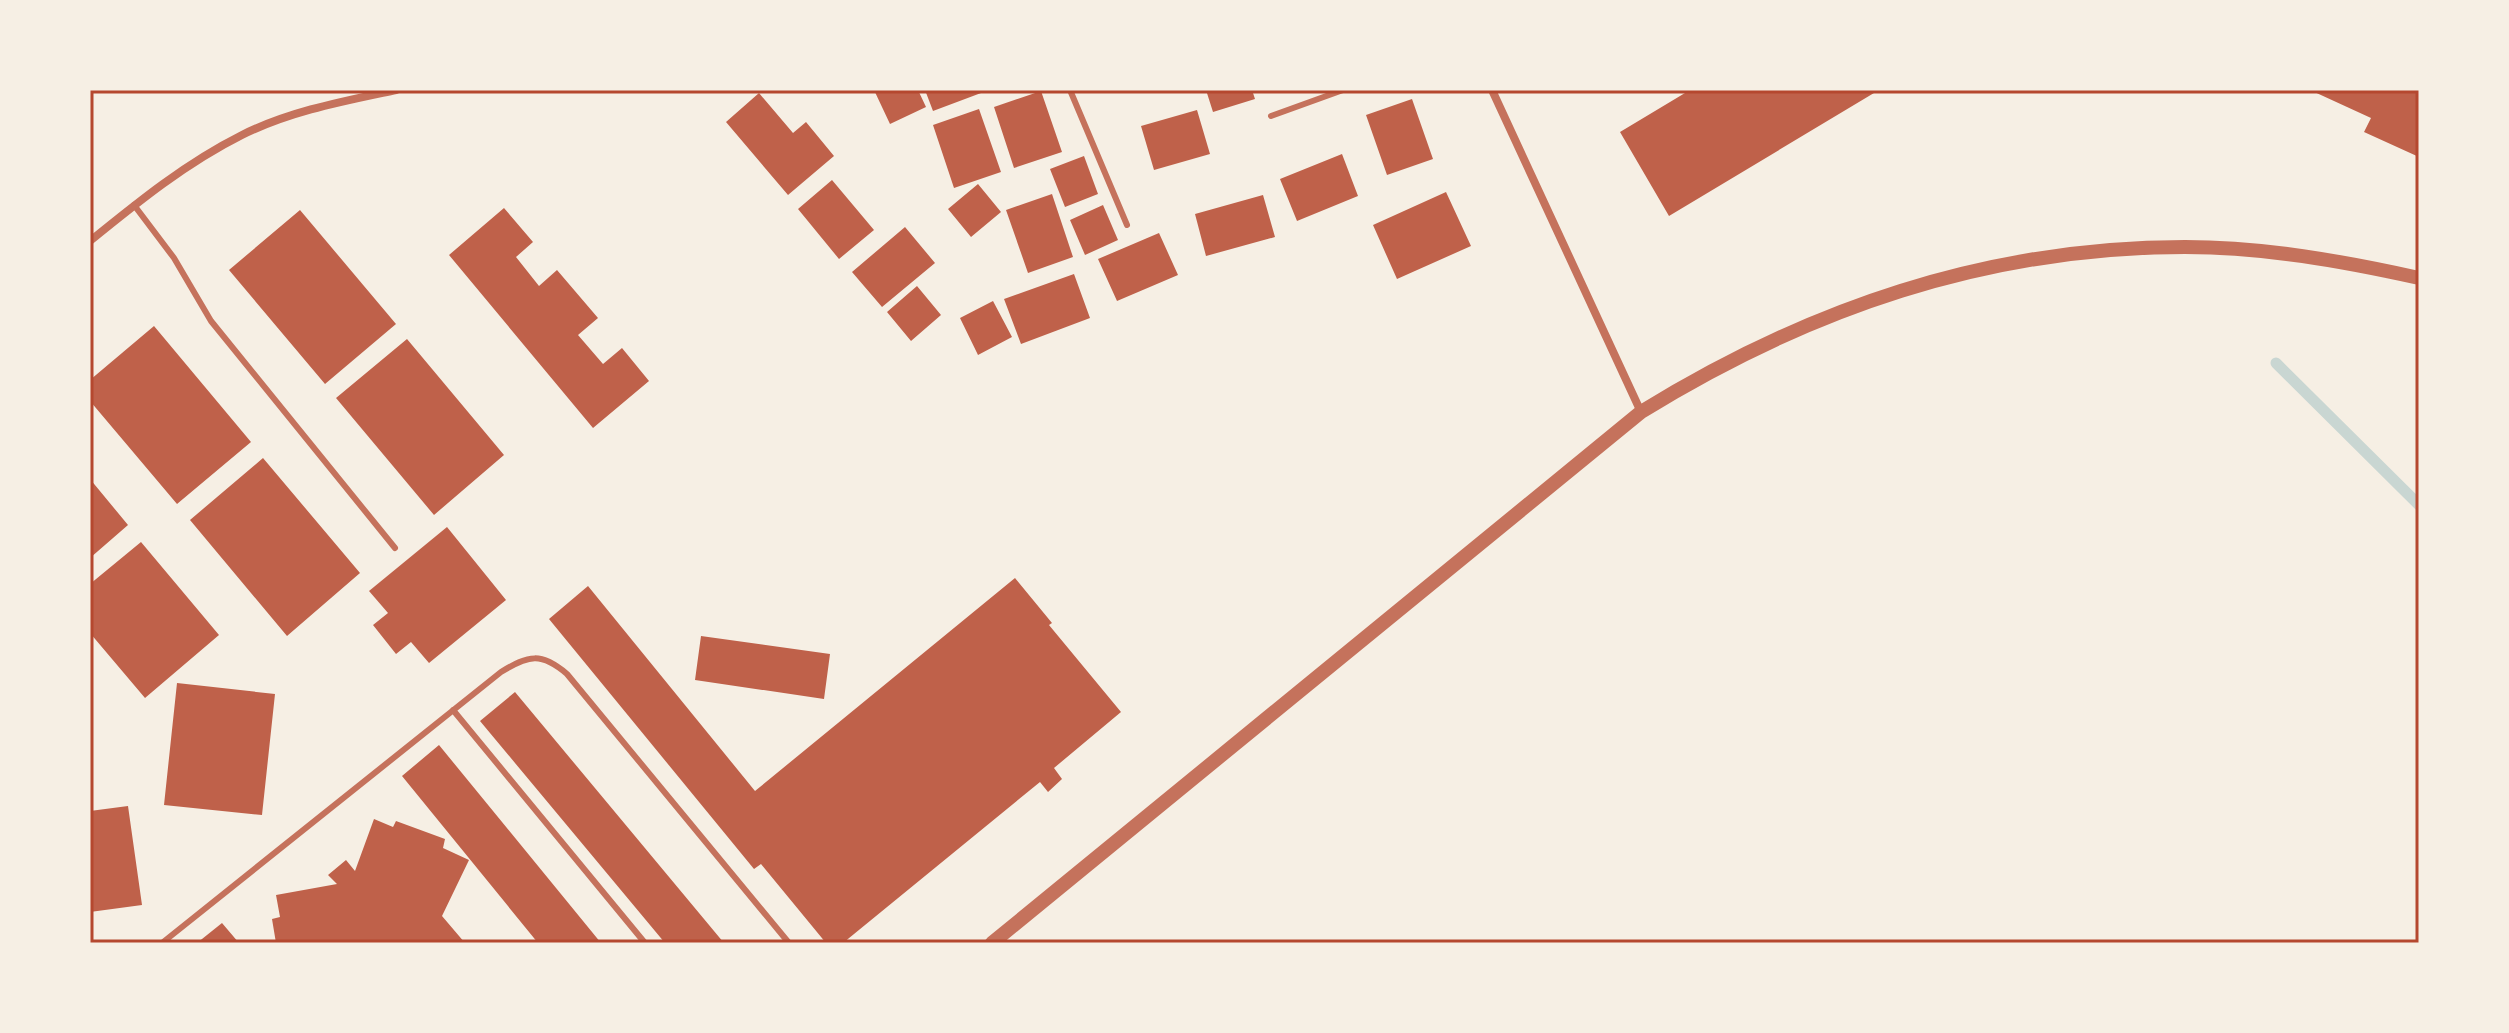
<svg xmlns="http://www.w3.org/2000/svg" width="2509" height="1033" font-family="'Noto Sans',sans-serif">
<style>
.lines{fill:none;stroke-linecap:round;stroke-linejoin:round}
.stream{stroke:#c9d6d2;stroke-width:11}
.building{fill:#bf614a}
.service{stroke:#c5725c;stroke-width:6}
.minor{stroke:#c5725c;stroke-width:8}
.tertiary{stroke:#c5725c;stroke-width:14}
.neatline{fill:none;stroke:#b5482f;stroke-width:3}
</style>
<rect width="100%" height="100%" fill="#f6efe4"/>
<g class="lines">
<!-- stream -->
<path class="stream" d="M2276 363 2419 505"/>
</g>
<!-- building -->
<path class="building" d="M874 90H918L926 107 890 124Z
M925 90H989L933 111Z
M1206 90H1252L1255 99 1213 112Z
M1690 90H1879L1669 216 1620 132Z
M2310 90H2419V157L2364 132 2371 118Z
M1041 91 1062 152 1014 168 994 107Z
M759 93 793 133 806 122 834 156 788 195 726 122Z
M1412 99 1433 159 1387 175 1366 115Z
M979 109 1001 172 954 188 933 125Z
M1197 110 1210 154 1154 170 1141 126Z
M1342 154 1358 196 1297 221 1280 179Z
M1084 156 1098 194 1065 207 1050 169Z
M832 180 874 230 839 259 798 209Z
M978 184 1001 212 971 237 948 209Z
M1446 192 1471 246 1397 279 1373 225Z
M1052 194 1073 257 1028 273 1006 210Z
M1263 195 1275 237 1206 256 1195 214Z
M1103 205 1118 240 1085 255 1070 220Z
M504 208 533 242 516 257 539 286 557 270 598 318 578 335 603 364 622 348 649 381 593 428 449 255Z
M300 210 396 324 325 384 229 270Z
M905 227 935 263 882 307 852 272Z
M1159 233 1178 275 1117 301 1098 259Z
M1074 274 1090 318 1021 344 1004 299Z
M917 286 941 315 911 341 887 312Z
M993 301 1012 337 978 355 960 318Z
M154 326 251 442 177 504 90 401V380Z
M407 339 504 455 434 515 336 398Z
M263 458 360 573 287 636 190 520Z
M90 479 128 525 90 558Z
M447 527 506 600 429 663 411 642 396 654 373 625 388 613 369 591Z
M141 542 219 635 145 698 90 633V584Z
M1015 578 1052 623 1049 625 1121 712 1054 768 1062 779 1048 792 1040 782 843 943H826L761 864 754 869 549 619 588 586 755 791Z
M701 636 830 654 824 699 695 680Z
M177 683 275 694 262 815 164 805Z
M515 692 724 943H665L480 721Z
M439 745 601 943H538L402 776Z
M128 806 142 905 90 912V811Z
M374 819 393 827 396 821 445 839 443 848 469 860 442 916 465 943H276L272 919 280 917 276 895 337 884 328 875 346 860 355 871Z
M222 923 239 943H197Z"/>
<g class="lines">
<!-- service -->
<path class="service" d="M1070 90 1127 225
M1271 116 1343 90
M134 205 174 258 211 321 395 548
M453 710 645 943
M162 943 501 672C529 655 541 652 567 674L789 943"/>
<!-- minor -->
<path class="minor" d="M1492 90 1641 412
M90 241C138 202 186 163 242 135 290 111 344 101 396 90"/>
<!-- tertiary -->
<path class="tertiary" d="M992 943 1641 412C1808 309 1986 247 2185 247 2264 247 2342 261 2419 278"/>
</g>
<!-- border -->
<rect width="2509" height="1033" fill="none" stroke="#f6efe4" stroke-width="184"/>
<rect x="92" y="92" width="2325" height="849" class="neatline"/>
</svg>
